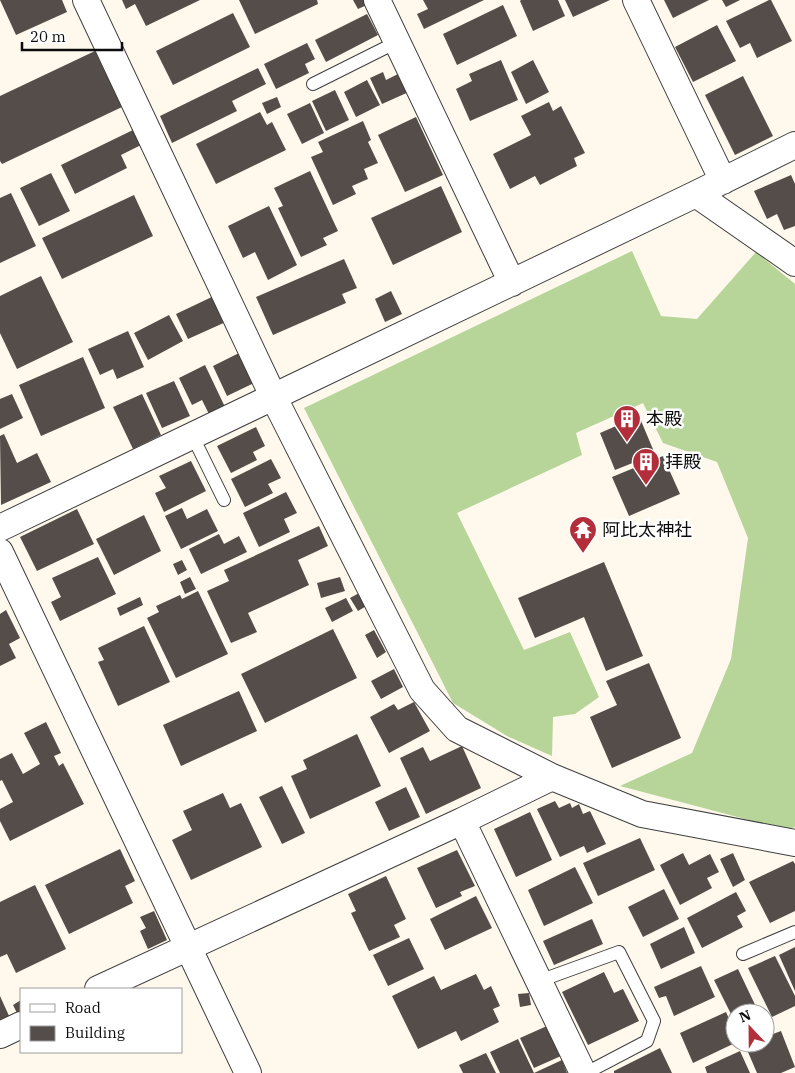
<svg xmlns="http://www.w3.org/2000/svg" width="795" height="1073" font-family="'IBM Plex Serif','Noto Sans JP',serif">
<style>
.forest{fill:#b7d599}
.building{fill:#544d49}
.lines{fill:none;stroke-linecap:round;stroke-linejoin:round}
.lane-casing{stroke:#3f3f3f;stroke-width:14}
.street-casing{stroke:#3f3f3f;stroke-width:28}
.lane{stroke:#fff;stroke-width:12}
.street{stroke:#fff;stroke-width:26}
.labels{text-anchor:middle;stroke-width:5;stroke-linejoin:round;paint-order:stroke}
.poi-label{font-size:18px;fill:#0c0c0c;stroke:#fff;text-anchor:start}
</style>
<rect width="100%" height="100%" fill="#fef9ec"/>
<!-- forest -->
<path class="forest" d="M632 251 661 316 697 319 756 252 795 284V827L787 830 620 786 692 753 731 659 748 538 717 462 663 443 643 403 576 433 582 455 457 513 524 650 570 632 599 697 575 714 553 717 552 756 507 736 453 703 304 408Z"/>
<!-- building -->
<path class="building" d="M0 0H62L67 12 16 35Z
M122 0H200L146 26 135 4 126 9Z
M239 0H317L318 4 255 34Z
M353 0H367L369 4 358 9Z
M423 0H484L424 29 417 14 428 9Z
M521 0H558L565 16 533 31 520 1Z
M565 0H610L573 17Z
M664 0H709L673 18Z
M722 0H740L726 7Z
M769 0H771L792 41 757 58 750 43 740 48 726 21Z
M503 5 517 36 457 65 443 34Z
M233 13 250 47 173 85 156 51Z
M367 14 378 35 326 62 315 40Z
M717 25 736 61 693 82 675 47Z
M307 43 315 59 305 64 309 73 276 89 264 64Z
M95 51 122 107 2 164 0 161V96Z
M501 60 518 100 470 121 456 89 472 81 469 74Z
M533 60 549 92 526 104 511 72Z
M258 68 266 84 232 101 237 111 172 143 160 116Z
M383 72 386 80 402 72 411 91 382 104 370 78Z
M743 76 773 136 735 155 705 95Z
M367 80 380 105 356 117 344 92Z
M335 90 349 120 326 131 312 101Z
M277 97 281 107 267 114 262 103Z
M549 102 553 111 561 106 585 153 574 158 577 166 540 185 535 176 510 189 493 154 531 135 521 116Z
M310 103 324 133 302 144 287 114Z
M260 112 267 125 272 122 286 150 216 184 196 144Z
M416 117 443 175 405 192 378 135Z
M363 121 371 140 368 142 378 163 364 169 368 179 352 186 356 194 333 205 311 157 323 152 318 142Z
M135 129 143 144 121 155 127 168 75 194 61 165Z
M310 171 338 231 323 238 327 245 301 257 278 208 283 206 274 188Z
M51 173 70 211 39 226 20 188Z
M791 175 795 184V226L784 230 777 214 767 219 754 191Z
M441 186 462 232 393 265 371 218Z
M11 193 36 246 0 263V198Z
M134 195 153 236 62 279 42 238Z
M269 206 297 265 268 280 255 252 243 258 228 226Z
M344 259 357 288 342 294 346 303 273 335 256 297Z
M41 276 73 342 17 369 0 333V296Z
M391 291 402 314 385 322 375 299Z
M216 295 228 321 188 339 176 314Z
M169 315 183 341 148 360 134 333Z
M128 331 144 367 117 379 113 369 100 375 88 349Z
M239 353 254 383 227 396 213 366Z
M83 357 105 408 41 436 19 385Z
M205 365 225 407 209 414 202 400 192 405 179 378Z
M174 381 190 416 162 428 146 393Z
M12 394 23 418 0 429V399Z
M142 394 161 435 133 449 113 407Z
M639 416 655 454 615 470 600 433Z
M256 427 265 446 253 452 257 460 231 473 217 446Z
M4 434 17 463 37 453 51 482 1 505 0 436Z
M663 456 680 494 629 516 612 477Z
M271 459 281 478 268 484 273 493 245 507 231 479Z
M191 461 206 491 164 512 155 493 166 488 159 476Z
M286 492 297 513 284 519 290 532 259 547 243 513Z
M182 508 187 519 207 509 218 531 181 549 165 516Z
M77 509 94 544 37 571 20 537Z
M144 515 161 551 114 575 96 539Z
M319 526 328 546 298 560 309 585 248 613 257 632 231 643 207 591 229 581 224 570Z
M219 534 224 544 239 536 247 552 201 574 189 549Z
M98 557 116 594 60 621 51 602 61 597 52 578Z
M182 560 187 570 178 575 173 564Z
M604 562 643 656 606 671 584 617 535 638 518 598Z
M190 577 196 589 185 594 180 582Z
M340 577 345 591 321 598 317 583Z
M198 591 228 654 176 678 147 618 159 612 156 606 180 595 182 599Z
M361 592 368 605 358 611 350 598Z
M140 597 143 605 120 616 117 608Z
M346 598 353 611 332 622 325 608Z
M6 610 20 638 9 644 16 658 0 666V614Z
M144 626 170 682 118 706 98 662 104 660 98 648Z
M333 629 357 678 265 723 241 674Z
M374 630 386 652 377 658 365 635Z
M649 663 681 738 612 768 590 717 617 705 606 681Z
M394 669 403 687 381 699 371 681Z
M239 691 257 731 181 766 163 725Z
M414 702 430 731 389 753 370 717 394 704 398 710Z
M46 722 61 753 54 756 59 766 63 763 84 804 10 841 0 821V809L13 802 2 780 0 781V759L12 753 23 774 40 764 24 733Z
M357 734 381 786 310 819 291 776 307 769 303 760Z
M462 746 481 788 426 814 400 758 423 747 430 761Z
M282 786 305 833 282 844 259 797Z
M406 787 420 817 389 831 375 802Z
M223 793 230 808 241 803 262 847 191 880 172 840 192 830 183 811Z
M555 801 559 808 570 803 572 808 579 804 583 814 590 811 606 844 587 853 584 846 560 857 537 809Z
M530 812 552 860 516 877 494 829Z
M640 838 655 870 598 896 583 863Z
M120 849 135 881 125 886 133 903 69 934 45 885Z
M457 850 475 886 460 892 462 896 436 908 417 868Z
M683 853 689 865 710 854 719 872 707 878 712 888 680 905 660 865Z
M733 853 745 880 733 887 720 859Z
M793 861 795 864V911L770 923 749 882Z
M575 867 593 903 544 926 528 890Z
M386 876 406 919 394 925 400 937 369 951 351 913 356 911 348 894Z
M35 885 66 949 16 973 7 954 0 957V902Z
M664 889 679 919 643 937 628 907Z
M736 892 746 911 737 916 743 927 702 948 687 918Z
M476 896 492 928 445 950 430 919Z
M154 911 167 940 148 949 140 931 146 928 140 917Z
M592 919 603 944 554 965 543 941Z
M684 927 695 953 661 969 650 944Z
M409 938 424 969 388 986 373 955Z
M795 947V991L779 955Z
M775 956 795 996V1006L772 1017 748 968Z
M701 966 715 997 674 1016 666 996 659 998 654 987Z
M738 969 759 1013H735V1022L714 980Z
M604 972 614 993 623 989 639 1021 588 1045 562 992Z
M476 974 484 990 491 986 500 1006 493 1009 499 1022 461 1041 456 1031 418 1049 392 996 434 976 441 990Z
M529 993 531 1005 520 1007 518 994Z
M0 996 10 1018 0 1023Z
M21 1000V1016L19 1017 13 1005Z
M726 1012 735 1032V1043L693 1063 680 1033Z
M547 1026 561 1056 534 1068 520 1038Z
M781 1031 795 1067 781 1073H757L745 1045 750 1043H765V1037Z
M518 1039 534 1073H500L490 1052Z
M660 1048 672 1073H614V1071Z
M740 1051 750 1073H707L705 1067Z
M486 1053 496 1073H463L459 1065Z
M562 1060 567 1073H534Z"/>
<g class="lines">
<defs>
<path id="lane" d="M313 84 397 42
M192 435 224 500
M743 954 795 932
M539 981 619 952 654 1021 647 1041 586 1073"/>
<path id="street" d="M86 0 273 396 422 690 457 729 552 777 642 814 795 843
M377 0 512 283
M636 0 723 181
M696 194 795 263
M0 528 696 194 795 145
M0 552 248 1073
M462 821 583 1073
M98 989 462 821 552 777
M0 1035 21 1025"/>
</defs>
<!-- lane casing -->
<use href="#lane" class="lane-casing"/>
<!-- street casing -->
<use href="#street" class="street-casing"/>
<!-- lane -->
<use href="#lane" class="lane"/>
<!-- street -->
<use href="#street" class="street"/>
</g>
<!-- icons -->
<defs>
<symbol id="building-pin" viewBox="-11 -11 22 30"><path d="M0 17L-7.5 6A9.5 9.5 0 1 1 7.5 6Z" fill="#b22e3b" stroke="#fff"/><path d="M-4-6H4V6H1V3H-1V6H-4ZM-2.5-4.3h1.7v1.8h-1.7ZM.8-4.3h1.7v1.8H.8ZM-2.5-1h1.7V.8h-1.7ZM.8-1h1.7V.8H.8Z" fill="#fff"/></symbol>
<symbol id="temple-pin" viewBox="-11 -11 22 30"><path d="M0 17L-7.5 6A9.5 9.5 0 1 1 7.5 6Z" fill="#b22e3b" stroke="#fff"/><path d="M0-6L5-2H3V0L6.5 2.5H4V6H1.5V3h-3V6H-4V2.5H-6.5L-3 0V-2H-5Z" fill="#fff"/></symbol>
</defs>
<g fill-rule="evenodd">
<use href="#building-pin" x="611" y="403" width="32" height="43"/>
<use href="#building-pin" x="630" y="446" width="32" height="43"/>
<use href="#temple-pin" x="567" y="514" width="32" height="43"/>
</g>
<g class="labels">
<!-- poi labels -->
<g class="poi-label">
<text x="646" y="425">本殿</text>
<text x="665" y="468">拝殿</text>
<text x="602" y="536">阿比太神社</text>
</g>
</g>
<!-- legend -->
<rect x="20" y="988" width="162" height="65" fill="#ffffff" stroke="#9e9e9e"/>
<rect x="30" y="1004" width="25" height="8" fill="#ffffff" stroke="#9e9e9e"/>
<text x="65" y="1013" font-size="15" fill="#0c0c0c">Road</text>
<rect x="30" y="1026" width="25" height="15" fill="#544d49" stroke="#9e9e9e"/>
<text x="65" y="1038" font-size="15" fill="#0c0c0c">Building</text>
<!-- north arrow -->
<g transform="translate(750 1028) rotate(338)"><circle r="24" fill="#ffffff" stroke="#9e9e9e"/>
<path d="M0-4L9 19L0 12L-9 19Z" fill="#b22e3b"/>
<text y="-8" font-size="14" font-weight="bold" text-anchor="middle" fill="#0c0c0c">N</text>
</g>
<!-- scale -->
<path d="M22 42v8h100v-8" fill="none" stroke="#0c0c0c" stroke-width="2.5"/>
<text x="30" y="42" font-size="15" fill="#0c0c0c" stroke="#ffffff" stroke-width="4" paint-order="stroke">20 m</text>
</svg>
